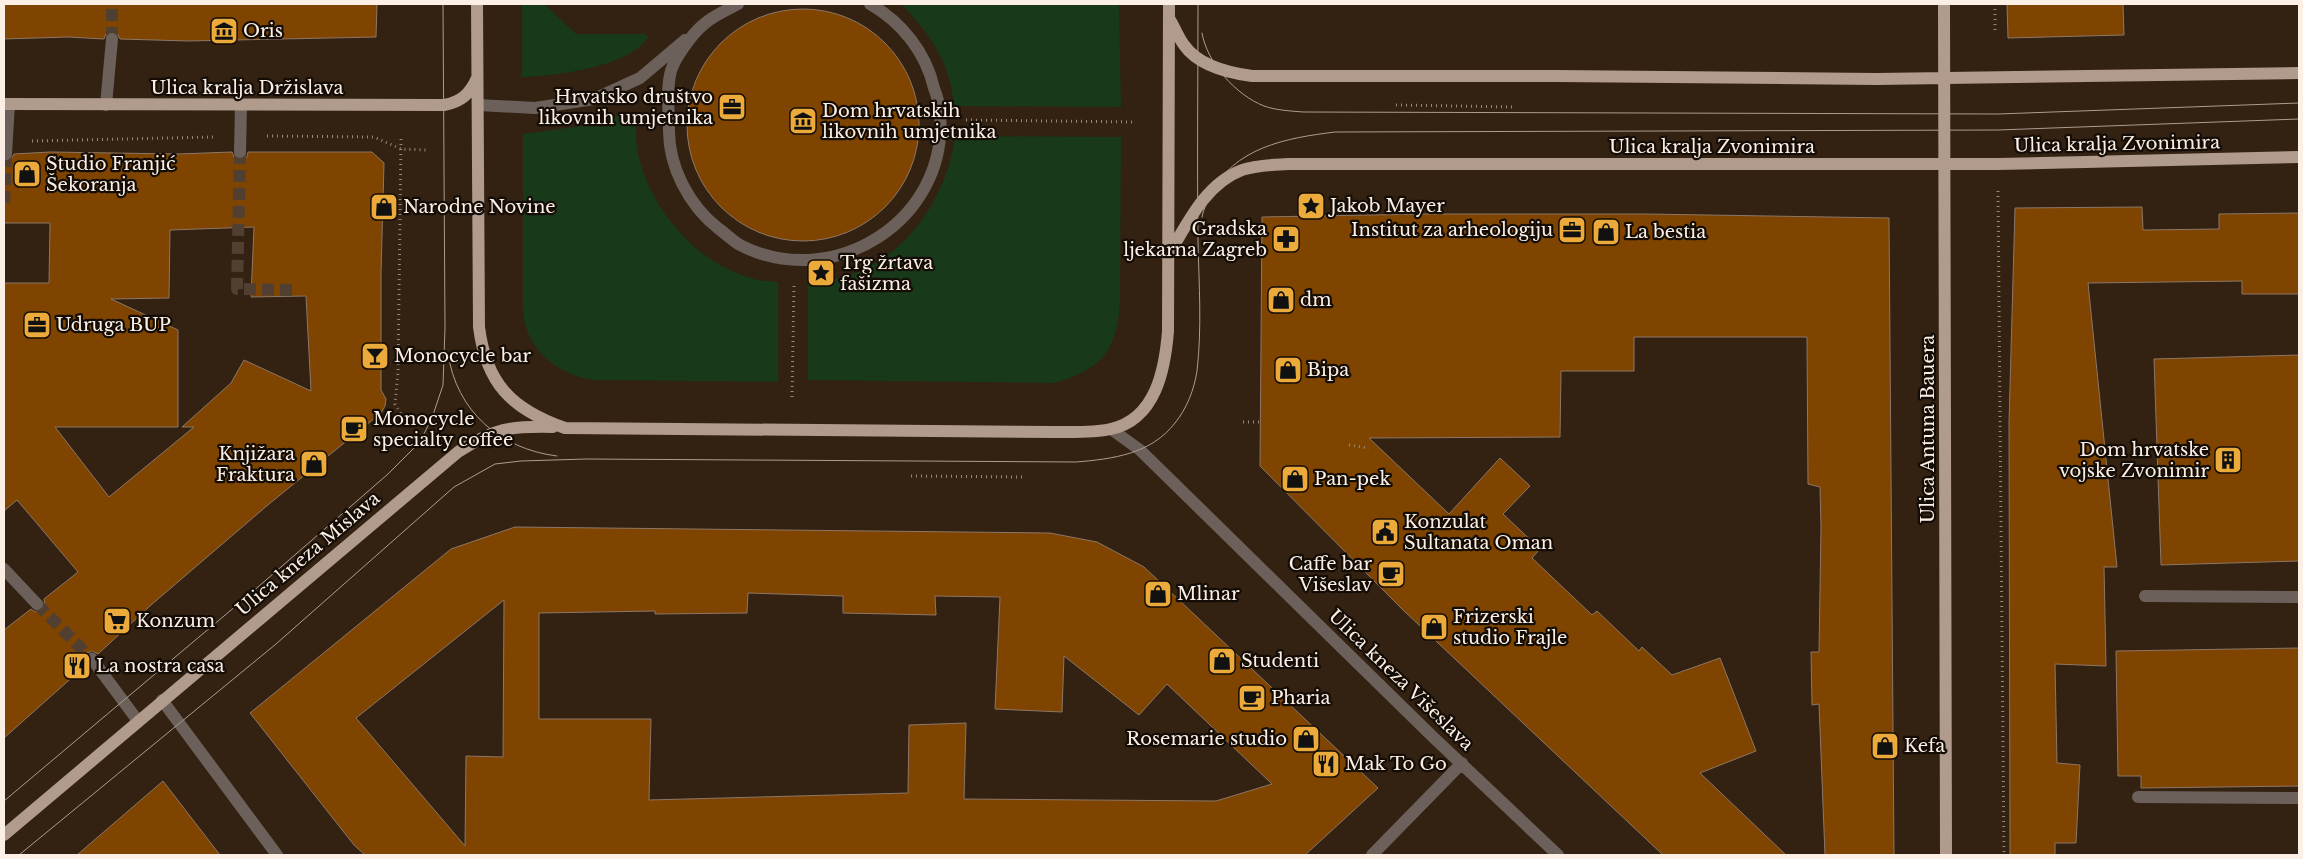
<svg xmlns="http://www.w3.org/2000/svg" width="2303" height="859" font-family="'Libre Baskerville',serif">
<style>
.green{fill:#18391a}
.building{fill:#7f4400;stroke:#8d7766;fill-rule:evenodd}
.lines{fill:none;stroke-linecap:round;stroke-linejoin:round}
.minor-tunnel{stroke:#514032;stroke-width:12;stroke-dasharray:12 6;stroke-linecap:butt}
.path{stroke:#97887c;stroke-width:3;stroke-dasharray:1 4;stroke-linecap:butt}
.minor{stroke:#6b605a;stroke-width:12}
.major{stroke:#b09b8d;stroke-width:12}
.tram{stroke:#ab9d91;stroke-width:1}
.labels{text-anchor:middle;stroke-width:4.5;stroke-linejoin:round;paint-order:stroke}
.poi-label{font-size:18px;fill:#fcf0e6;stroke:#140d06;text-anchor:start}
.street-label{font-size:18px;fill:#fcf0e6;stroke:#140d06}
</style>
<rect width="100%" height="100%" fill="#332112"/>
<!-- green -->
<path class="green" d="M522 4H544L576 34H645L648 37C633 66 552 77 522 77Z
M901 4H1119L1121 107 954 106C950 62 931 35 901 4Z
M624 114 636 120C636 133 636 149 640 162 655 214 698 263 751 278 760 281 769 281 778 282V382L594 380C558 375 525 349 523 311V134L581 126Z
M955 136 1121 137 1120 302C1117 350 1102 370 1054 383L808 380V283C826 281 843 278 860 271 912 249 949 190 955 136Z"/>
<!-- building -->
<path class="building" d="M4 4H377L376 37 188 41 120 39 117 33 112 31 106 34 104 39 68 37 4 39Z
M2007 4H2123L2124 35 2008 38Z
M687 125a116 116 0 1 1 232 0a116 116 0 1 1-232 0Z
M50 152 178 154 232 152 235 159 240 160 247 157 248 152H372L384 163 381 274V390L386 399 385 406 381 413 269 504 151 605 98 654 92 651 87 653 84 659 86 665 4 738V630L31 609 35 612 42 610 45 606 44 599 78 572 17 500 4 511V283H49L50 223H4V162L10 161 14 154ZM254 227 251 297 306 296 311 391 244 360 231 383 182 427H194L109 497 55 427H178V330L111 299 169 298 170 230Z
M2142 207 2143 230 2219 229V214L2299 213V294H2242V281L2088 283 2117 567H2104L2106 666 2055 664 2057 763 2080 765 2076 843H2055V855H2010L2009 422 2015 208Z
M1427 214H1647L1889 218 1894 855H1825L1819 704 1812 705 1811 652H1819L1821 527 1820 487 1808 484 1807 337H1634V371H1561L1560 437 1369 438 1449 514 1500 458 1530 486 1503 514 1540 549 1532 558 1592 615 1597 611 1639 651 1642 647 1672 675 1720 658 1756 751 1700 773 1786 855H1663L1402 609 1260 466 1262 217Z
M2299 355V561L2161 565 2154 359Z
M515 527 1050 533 1097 542 1144 567 1378 788 1305 855H365L354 845 250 713 451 549ZM748 593 843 596V613L936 615 935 596 1000 597 995 709 1062 712 1064 656 1139 715 1167 684 1272 784 1216 801 964 799 966 723 909 725 908 793 649 800 651 719H539V613L655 611V614L747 613ZM504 600 503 757 466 756 465 846 356 718Z
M2299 648V786L2141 788V776H2118L2116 651Z
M163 781 220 855H77Z"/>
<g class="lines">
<!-- minor-tunnel -->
<path class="minor-tunnel" d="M112 39V4
M240 152 237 289 296 290
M4 203 6 154
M37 604 92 659"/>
<!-- path -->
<path class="path" d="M1995 4V30
M1396 105 1514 107
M966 120 1135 122
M267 136 374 137 401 149 426 150
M401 139 398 372 395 404 408 426
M32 141 213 137
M1998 191 2004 855
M792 397 794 285
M1243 422H1260
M1349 445 1369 448
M911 476 1024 477"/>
<!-- minor -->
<path class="minor" d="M738 4C727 10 712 16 703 25 693 33 674 59 671 71 666 88 669 110 669 128 668 166 689 206 719 229 726 234 733 241 740 245 833 293 949 220 940 114 940 105 937 96 934 88 926 53 902 22 870 4
M106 105 112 39
M478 105 535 108 594 99 640 78 685 40
M240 152 241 105
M6 154 9 104
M1111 429 1140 450 1433 737 1558 855
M4 569 37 604
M2145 596 2299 597
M92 659 138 721
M162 700 277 855
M2138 797 2299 798
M1372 855 1462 763"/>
<!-- major -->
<path class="major" d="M477 4 479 327C486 383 511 409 565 428L1054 432C1072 432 1093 433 1111 429 1156 419 1165 369 1168 331L1169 4
M1944 4 1946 855
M1170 20C1175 28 1178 37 1184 45 1198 65 1229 73 1252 76H1557L1876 79 2299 73
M4 104 444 105C461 102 470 94 477 78
M1168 256C1187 224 1205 184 1242 170 1256 165 1273 165 1288 164H1998L2299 157
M4 835 458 452C495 428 510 426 553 427"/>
<!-- tram -->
<path class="tram" d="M1202 33C1207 63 1236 95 1264 106 1275 110 1290 111 1303 112L1998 114 2299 103
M1202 217C1203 210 1207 203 1210 196 1233 147 1287 138 1335 132L1998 130 2299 119
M448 353C456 411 500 449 557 456
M4 801 243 600 388 474 418 444 425 432 433 415 443 385 445 328 443 4
M19 855 276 644 454 487 495 464 521 461 586 459 1076 462C1113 459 1151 454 1175 423 1187 408 1194 390 1197 371 1202 328 1199 285 1198 242 1197 163 1198 83 1198 4"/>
</g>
<!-- icons -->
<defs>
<symbol id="museum-square" viewBox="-11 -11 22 22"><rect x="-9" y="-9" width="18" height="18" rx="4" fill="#ebaa39" stroke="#140d06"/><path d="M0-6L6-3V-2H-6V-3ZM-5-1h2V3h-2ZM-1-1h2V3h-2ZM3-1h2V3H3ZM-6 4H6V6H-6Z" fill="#111"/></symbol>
<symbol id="office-square" viewBox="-11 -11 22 22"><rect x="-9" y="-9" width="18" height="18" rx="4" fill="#ebaa39" stroke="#140d06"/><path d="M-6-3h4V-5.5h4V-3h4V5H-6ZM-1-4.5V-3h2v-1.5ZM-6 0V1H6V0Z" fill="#111"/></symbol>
<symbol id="shop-square" viewBox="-11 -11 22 22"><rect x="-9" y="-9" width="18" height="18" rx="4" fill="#ebaa39" stroke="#140d06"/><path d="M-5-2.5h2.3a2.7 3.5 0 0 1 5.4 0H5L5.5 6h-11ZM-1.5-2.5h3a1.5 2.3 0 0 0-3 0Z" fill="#111"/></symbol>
<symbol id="sight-square" viewBox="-11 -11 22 22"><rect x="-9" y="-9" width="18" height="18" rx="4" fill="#ebaa39" stroke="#140d06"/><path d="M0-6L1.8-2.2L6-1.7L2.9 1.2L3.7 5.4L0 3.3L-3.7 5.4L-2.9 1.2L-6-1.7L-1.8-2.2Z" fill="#111"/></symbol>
<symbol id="pharmacy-square" viewBox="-11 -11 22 22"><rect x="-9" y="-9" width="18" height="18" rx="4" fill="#ebaa39" stroke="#140d06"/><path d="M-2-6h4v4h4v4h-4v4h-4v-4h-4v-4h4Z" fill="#111"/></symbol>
<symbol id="bar-square" viewBox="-11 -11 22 22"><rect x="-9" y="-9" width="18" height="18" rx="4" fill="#ebaa39" stroke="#140d06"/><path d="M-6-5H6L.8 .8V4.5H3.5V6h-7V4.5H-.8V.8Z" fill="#111"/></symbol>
<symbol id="cafe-square" viewBox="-11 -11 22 22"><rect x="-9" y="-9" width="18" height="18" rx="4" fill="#ebaa39" stroke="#140d06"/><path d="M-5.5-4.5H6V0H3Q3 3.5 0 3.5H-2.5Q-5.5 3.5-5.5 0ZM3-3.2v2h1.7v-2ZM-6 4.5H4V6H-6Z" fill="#111"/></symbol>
<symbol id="building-square" viewBox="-11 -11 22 22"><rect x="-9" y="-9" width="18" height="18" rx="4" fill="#ebaa39" stroke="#140d06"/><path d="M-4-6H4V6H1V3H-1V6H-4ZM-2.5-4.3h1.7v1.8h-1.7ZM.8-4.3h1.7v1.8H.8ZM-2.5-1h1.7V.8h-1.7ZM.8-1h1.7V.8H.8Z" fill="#111"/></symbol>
<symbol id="civic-square" viewBox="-11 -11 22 22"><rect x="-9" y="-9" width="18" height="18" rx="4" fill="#ebaa39" stroke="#140d06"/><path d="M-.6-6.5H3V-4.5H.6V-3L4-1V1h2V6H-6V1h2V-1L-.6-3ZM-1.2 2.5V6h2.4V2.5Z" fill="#111"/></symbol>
<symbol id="supermarket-square" viewBox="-11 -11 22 22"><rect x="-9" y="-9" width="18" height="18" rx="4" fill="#ebaa39" stroke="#140d06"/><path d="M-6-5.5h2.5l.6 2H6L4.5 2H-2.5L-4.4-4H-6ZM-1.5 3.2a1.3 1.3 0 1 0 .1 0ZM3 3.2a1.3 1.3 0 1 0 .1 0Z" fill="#111"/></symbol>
<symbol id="restaurant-square" viewBox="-11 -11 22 22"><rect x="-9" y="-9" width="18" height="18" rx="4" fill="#ebaa39" stroke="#140d06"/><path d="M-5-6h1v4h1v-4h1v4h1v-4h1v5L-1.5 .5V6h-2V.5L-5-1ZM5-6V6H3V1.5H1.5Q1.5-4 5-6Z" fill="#111"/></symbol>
</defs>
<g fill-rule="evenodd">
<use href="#museum-square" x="208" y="15" width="32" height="32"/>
<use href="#office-square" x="716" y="91" width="32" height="32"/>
<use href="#museum-square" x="787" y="105" width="32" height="32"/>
<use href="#shop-square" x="11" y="158" width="32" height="32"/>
<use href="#sight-square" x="1295" y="190" width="32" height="32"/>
<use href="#shop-square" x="368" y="191" width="32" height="32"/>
<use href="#office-square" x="1556" y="214" width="32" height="32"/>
<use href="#shop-square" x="1590" y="216" width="32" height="32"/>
<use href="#pharmacy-square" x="1270" y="223" width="32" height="32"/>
<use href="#sight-square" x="805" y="257" width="32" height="32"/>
<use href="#shop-square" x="1265" y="284" width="32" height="32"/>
<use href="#office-square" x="21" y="309" width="32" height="32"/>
<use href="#bar-square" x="359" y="340" width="32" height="32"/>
<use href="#shop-square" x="1272" y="354" width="32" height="32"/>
<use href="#cafe-square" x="338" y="413" width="32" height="32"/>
<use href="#building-square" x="2212" y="444" width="32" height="32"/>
<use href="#shop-square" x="298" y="448" width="32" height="32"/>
<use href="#shop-square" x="1279" y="463" width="32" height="32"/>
<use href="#civic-square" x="1369" y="516" width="32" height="32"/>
<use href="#cafe-square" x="1375" y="558" width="32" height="32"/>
<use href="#shop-square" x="1142" y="578" width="32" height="32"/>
<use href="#supermarket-square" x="101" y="605" width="32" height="32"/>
<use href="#shop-square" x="1418" y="611" width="32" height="32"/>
<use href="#shop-square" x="1206" y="645" width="32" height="32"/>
<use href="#restaurant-square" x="61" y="650" width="32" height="32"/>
<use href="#cafe-square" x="1236" y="682" width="32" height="32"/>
<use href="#shop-square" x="1290" y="723" width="32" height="32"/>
<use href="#shop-square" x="1869" y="730" width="32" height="32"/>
<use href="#restaurant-square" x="1310" y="748" width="32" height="32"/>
</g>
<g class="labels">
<!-- poi labels -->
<g class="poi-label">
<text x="243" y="37">Oris</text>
<text x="713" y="103" text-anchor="end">Hrvatsko društvo<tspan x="713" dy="21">likovnih umjetnika</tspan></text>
<text x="822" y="117">Dom hrvatskih<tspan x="822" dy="21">likovnih umjetnika</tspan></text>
<text x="46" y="170">Studio Franjić<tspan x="46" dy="21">Šekoranja</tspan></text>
<text x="1330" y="212">Jakob Mayer</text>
<text x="403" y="213">Narodne Novine</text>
<text x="1267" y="235" text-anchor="end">Gradska<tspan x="1267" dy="21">ljekarna Zagreb</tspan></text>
<text x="1553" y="236" text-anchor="end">Institut za arheologiju</text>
<text x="1625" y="238">La bestia</text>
<text x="840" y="269">Trg žrtava<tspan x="840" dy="21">fašizma</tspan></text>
<text x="1300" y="306">dm</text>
<text x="56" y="331">Udruga BUP</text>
<text x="394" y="362">Monocycle bar</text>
<text x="1307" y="376">Bipa</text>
<text x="373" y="425">Monocycle<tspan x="373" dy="21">specialty coffee</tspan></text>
<text x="2209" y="456" text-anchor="end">Dom hrvatske<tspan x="2209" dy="21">vojske Zvonimir</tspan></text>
<text x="295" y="460" text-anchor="end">Knjižara<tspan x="295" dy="21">Fraktura</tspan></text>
<text x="1314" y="485">Pan-pek</text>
<text x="1404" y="528">Konzulat<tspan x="1404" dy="21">Sultanata Oman</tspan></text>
<text x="1372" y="570" text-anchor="end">Caffe bar<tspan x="1372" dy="21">Višeslav</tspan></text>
<text x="1177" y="600">Mlinar</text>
<text x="1453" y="623">Frizerski<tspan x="1453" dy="21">studio Frajle</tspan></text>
<text x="136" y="627">Konzum</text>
<text x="1241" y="667">Studenti</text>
<text x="96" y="672">La nostra casa</text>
<text x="1271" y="704">Pharia</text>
<text x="1287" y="745" text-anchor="end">Rosemarie studio</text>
<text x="1904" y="752">Kefa</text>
<text x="1345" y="770">Mak To Go</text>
</g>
<!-- street labels -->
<g class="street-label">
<text x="247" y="94">Ulica kralja Držislava</text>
<text transform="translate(2117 144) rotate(-1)" y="6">Ulica kralja Zvonimira</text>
<text x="1712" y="153">Ulica kralja Zvonimira</text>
<text transform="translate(1928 429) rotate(-90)" y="6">Ulica Antuna Bauera</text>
<text transform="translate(308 554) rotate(-40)" y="6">Ulica kneza Mislava</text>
<text transform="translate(1401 680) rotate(44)" y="6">Ulica kneza Višeslava</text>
</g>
</g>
<!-- border -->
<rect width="2303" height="859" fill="none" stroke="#fcf0e6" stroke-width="10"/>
</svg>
